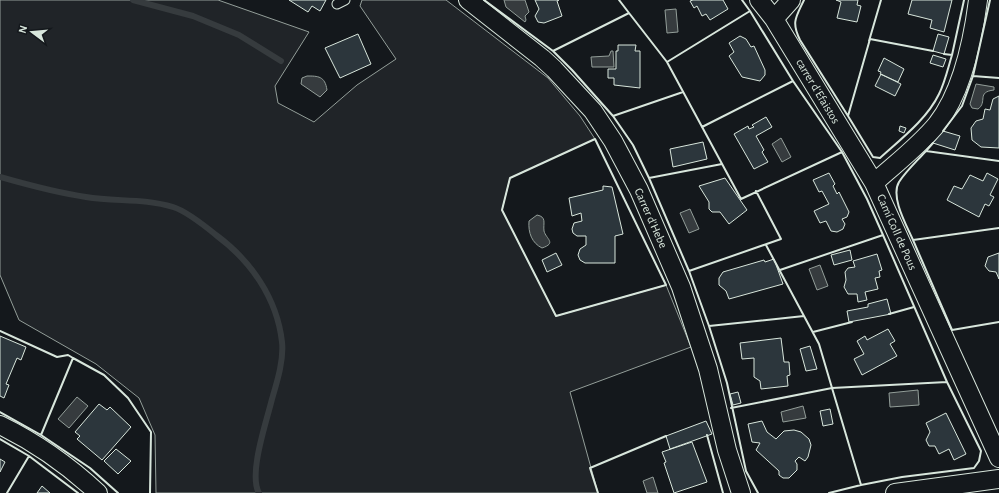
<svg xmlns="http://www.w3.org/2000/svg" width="999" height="493" font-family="'Alegreya Sans',sans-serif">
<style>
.green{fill:#202428;stroke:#939e99}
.water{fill:#363b3e;stroke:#939e99}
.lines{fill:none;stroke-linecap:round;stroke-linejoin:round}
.stream{stroke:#363b3e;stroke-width:6}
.building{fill:#2c363c;stroke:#d8e6dc}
.lane-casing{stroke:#d8e6dc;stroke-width:11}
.street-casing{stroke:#d8e6dc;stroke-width:20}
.lane{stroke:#14181c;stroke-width:9}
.street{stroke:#14181c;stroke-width:18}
.wall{stroke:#d8e6dc;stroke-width:2}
.labels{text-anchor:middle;stroke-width:3;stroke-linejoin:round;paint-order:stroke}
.street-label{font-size:12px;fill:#d8e6dc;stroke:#14181c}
</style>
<rect width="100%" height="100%" fill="#14181c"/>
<!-- green -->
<path class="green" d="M0 0H218L309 32 275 86 278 103 314 122 357 85 396 59 360 6 362 0H446L548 78 580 116 595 139 510 178 502 210 556 316 666 285 691 347 570 392 598 493H156L155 435 139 398 96 364 19 320 0 275Z"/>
<!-- water -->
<path class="water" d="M504 0H525L529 12 525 16 526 20 525 22 506 7Z
M676 9 678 32 667 33 665 10Z
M611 51H613L614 67H592L591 57 609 56Z
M307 76C318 76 325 76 327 90L320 97 301 84 302 78Z
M976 84 994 87V90C976 92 988 102 978 109L972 108 970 104Z
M781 138 791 157 782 162 772 144Z
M690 209 699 229 689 233 680 213Z
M537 215C547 217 543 223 544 231 546 239 557 243 542 248 532 243 528 233 529 221Z
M820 265 828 286 817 290 809 269Z
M918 390 919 405 890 407 889 393Z
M77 397 88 406 69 428 58 419Z
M803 406 806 418 783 422 781 412Z
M653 477 658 493H647L643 481Z"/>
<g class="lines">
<!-- stream -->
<path class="stream" d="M133 0 193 16 239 35 281 61
M0 177C28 185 57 193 86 197 115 202 144 198 173 207 186 211 205 226 216 235 251 261 277 298 282 342 284 360 277 382 272 399 267 420 248 474 259 493"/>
</g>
<!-- building -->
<path class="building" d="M289 0H326L320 11 312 6 308 12Z
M535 0H559L557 1 562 16 544 23 538 22 535 16 539 9Z
M693 0H723L728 9 710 20 706 14 702 16 697 6 694 8 690 1Z
M836 0H858L857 5 861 6 857 22 837 18 841 2Z
M912 0H952L944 32 930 28 932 20 908 14Z
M358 34 371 64 340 78 325 48Z
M938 34 949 37 944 54 933 51Z
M740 36 746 39 751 47 754 46 765 70V75L760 81 742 77 729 56 734 52 729 43Z
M618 45H636L635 51H640V88L614 85V78H608V69H616V51H618Z
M933 55 946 59 943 67 930 63Z
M884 58 904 69 898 82 880 74 881 72 878 71Z
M881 74 901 84 895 96 875 86Z
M999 96V148L981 147 972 140 971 128 976 121 983 119 985 109 990 110 993 99Z
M766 117 772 127 756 136 764 150 762 152 768 162 754 169 734 134 748 126 749 129 754 127 752 125Z
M900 126 906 128 904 133 899 131Z
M943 131 960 136 955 150 933 143Z
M703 142 707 159 673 167 670 149Z
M829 173 835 184 833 186 837 194 839 192 849 212 847 217 842 219 845 224 843 229 837 232 831 231 826 221 820 223 814 211 829 204 822 191 819 192 813 180Z
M987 173 998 179 990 195 994 197 989 206 985 204 979 217 947 200 954 186 962 189 970 175 983 181Z
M725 178 747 210 729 224 720 212H712L709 209V202L699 186Z
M603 186 612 187 623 234 615 236V263H585L580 260 578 255 580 249 586 245V236H577L573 233 572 229 574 223 582 221 581 213 572 216 569 198 603 190Z
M850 250 852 260 834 265 831 255Z
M556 253 562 265 547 272 542 260Z
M999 253V279L996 272 989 271 985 266 988 257Z
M877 254 882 270 879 271 880 277 875 278 878 289 865 292 867 300 858 302 857 294H848L844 287 846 280 845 272 848 268 855 267 853 261Z
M774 259 783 284 729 299 726 291 719 285V278L723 272 764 260 765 262Z
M887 299 891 314 849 322 847 311 868 307V304Z
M888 329 895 341 890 344 897 356 862 375 854 359 864 354 857 341 865 336 867 340Z
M0 336 26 347 21 360 17 358 6 384 9 385 4 398 0 396Z
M781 338 784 362H789L790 375 787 376 788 386 761 389 760 381 754 377V358L742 359 740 343Z
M810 346 817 369 806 371 800 349Z
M738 392 741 403 733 405 730 394Z
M99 404 107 410 110 407 131 427 102 460 77 439 80 436 75 432Z
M830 409 833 424 823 426 820 411Z
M946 413 966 454 954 460 949 449 939 454 935 446H929L926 440 930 432 926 423Z
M706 421 712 434 670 449 666 436Z
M762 421 767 432 776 439 784 431 794 430 801 432 809 439 811 445 808 457 805 461 799 457 795 461 797 464V470L789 478H783L779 475V471L756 450 760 443 752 442 748 424Z
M692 442 707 482 674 493 664 463 666 462 662 452Z
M116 449 131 461 118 474 104 461Z
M0 459 5 462 0 472Z
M42 486 50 493H37Z"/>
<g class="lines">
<defs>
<path id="lane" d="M337 4 345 0"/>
<path id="street" d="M468 0 542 58 554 69 593 111 613 141 639 190 681 287 708 369 727 450 741 493
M759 0 774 19 874 183 999 458
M774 19 791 0
M874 183C895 164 919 146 937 124 962 92 973 39 978 0
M0 425C35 442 69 466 98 493
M895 493 999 479"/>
</defs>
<!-- lane casing -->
<use href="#lane" class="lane-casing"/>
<!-- street casing -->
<use href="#street" class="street-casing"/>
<!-- lane -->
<use href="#lane" class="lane"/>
<!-- street -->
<use href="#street" class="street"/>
<!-- wall -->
<path class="wall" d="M484 0 553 51
M619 0 629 13
M742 0 750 11
M804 0C796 17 791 22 800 40L848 116
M869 41 881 0
M933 51 870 39 848 116 873 157 880 158C901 139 927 119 939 94 945 82 948 68 952 55
M944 54 952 55 964 0
M667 62 750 11 793 81
M973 76 990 0
M613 116 572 70 553 51 629 13 667 62 741 199 842 152 867 199 883 235
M702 127 793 81 842 152
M943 131 962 106 973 76 999 78
M595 139 666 285 556 316 502 210 510 178Z
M926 151 933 143
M649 178 633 145 613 116 683 92
M999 228 913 240 952 330 999 322
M913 240C907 226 890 197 899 182 906 171 917 161 926 151L999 161
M766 245 804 316
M780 270 883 235 947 382
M689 271 649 178 722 164
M889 314 914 307
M709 326 689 271 781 239 756 191
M0 331 57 357 68 355 73 358
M813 332 852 322
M731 408 832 388 861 485 829 493
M0 412 41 435
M707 435 723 493
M0 439 29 456
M7 493 29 456 78 493
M118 493 90 468 41 435 73 358 104 375 128 398 151 432 150 493
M598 493 590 468 666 436
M758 493 746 471 727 383 709 326 804 316 819 344 832 388 947 382 981 451 979 461 974 468 902 477 861 485"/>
</g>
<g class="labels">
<!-- street labels -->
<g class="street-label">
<text transform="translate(818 91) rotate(59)" y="4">carrer d'Efaistos</text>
<text transform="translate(651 218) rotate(66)" y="4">Carrer d'Hebe</text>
<text transform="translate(897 232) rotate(66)" y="4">Camí Coll de Pous</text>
</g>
</g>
<!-- north arrow -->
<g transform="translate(32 32) rotate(286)" stroke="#14181c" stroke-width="3" paint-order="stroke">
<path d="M0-3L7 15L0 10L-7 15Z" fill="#d8e6dc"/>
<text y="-6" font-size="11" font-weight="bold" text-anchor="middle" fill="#d8e6dc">N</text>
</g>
</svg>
